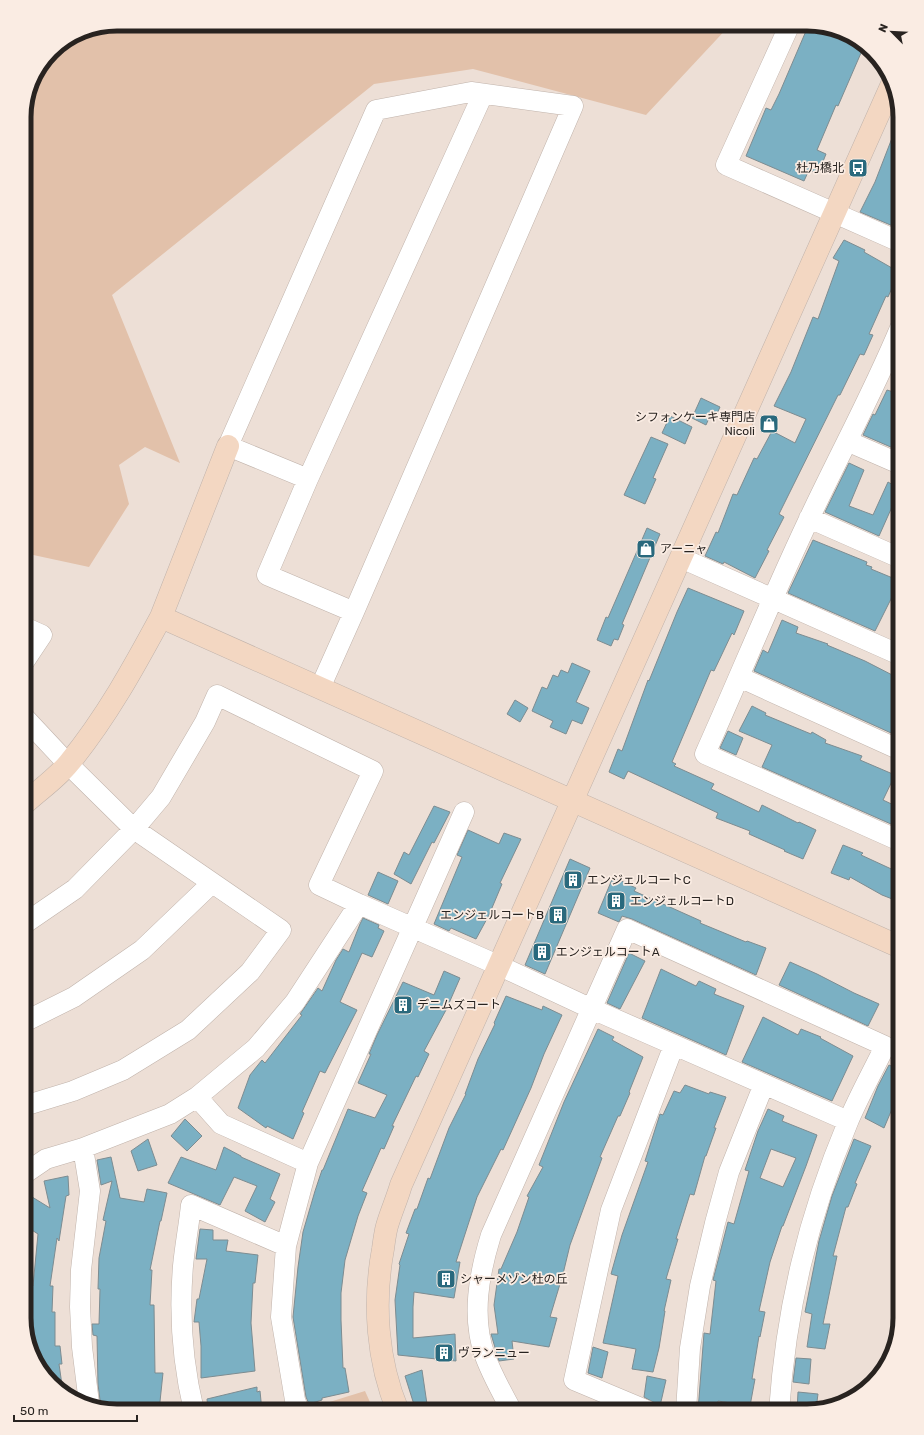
<svg xmlns="http://www.w3.org/2000/svg" width="924" height="1435" font-family="Rubik,'Noto Sans JP',sans-serif">
<style>
.green{fill:#e2c1aa}
.building{fill:#7bb0c3;stroke:#7d8c91;fill-rule:evenodd}
.lines{fill:none;stroke-linecap:round;stroke-linejoin:round}
.street-casing{stroke:#c0b3ab;stroke-width:21}
.secondary-casing{stroke:#c0b3ab;stroke-width:23}
.street{stroke:#fff;stroke-width:20}
.secondary{stroke:#f3d7c2;stroke-width:22}
.labels{text-anchor:middle;stroke-width:3.5;stroke-linejoin:round;paint-order:stroke}
.poi-label{font-size:12px;fill:#282320;stroke:#faece3;text-anchor:start}
.rim{fill:none;stroke:#282320;stroke-width:5}
</style>
<rect width="100%" height="100%" fill="#eddfd6"/>
<!-- green -->
<path class="green" d="M117 24H731L646 115 473 69 374 84 112 295 180 463 145 447 119 465 129 504 89 567 24 553V111L34 76 51 51 82 31Z
M365 1391 374 1411H308L307 1409Z"/>
<!-- building -->
<path class="building" d="M809 24H813L859 40 864 46 838 106 836 105 817 150 826 154 818 174 809 170 804 181 746 156 766 108 771 110 779 94Z
M899 120 900 121V229L860 212 875 182Z
M844 240 865 250 864 252 899 272 888 297 886 296 869 334 873 335 864 355 860 354 840 395H838L779 514 784 517 767 550 769 551 755 578 724 562 723 564 705 556 716 532 718 533 733 494 737 495 754 458 757 459 772 431 795 443 806 419 774 406 791 372 813 317 818 319 839 261 833 258Z
M887 390 900 394V451L863 435 873 414 875 415Z
M701 398 720 407 715 418 710 416 706 425 692 418Z
M670 416 692 427 685 444 662 433Z
M651 437 668 444 653 478 656 479 645 504 624 495Z
M849 463 864 470 849 506 873 515 888 482 900 489 879 536 825 512Z
M647 528 660 534 622 624 624 625 618 640 614 639 611 646 597 640 606 617 608 618Z
M813 540 867 562 866 565 872 567 871 569 900 581 875 631 788 593Z
M688 588 744 611 734 635 732 633 714 671 711 670 672 762 676 764 674 766 714 784 711 789 759 812 762 805 798 823 799 822 816 830 803 859 784 851 785 850 749 834 750 831 716 818 718 813 628 771 624 779 609 772 618 749 622 751 648 680 649 681 677 612Z
M782 620 798 627 796 633 828 644 827 645 865 661 900 679V737L754 671 763 650 768 653Z
M572 663 590 671 576 702 589 708 582 724 572 720 566 734 550 727 553 721 532 711 542 687 547 689 553 675 558 677 561 670 568 673Z
M515 700 528 708 520 722 507 714Z
M752 706 766 713 765 715 811 734 812 732 826 740 825 743 862 756 860 760 895 775 883 800 900 808V828L762 767 772 745 739 731Z
M728 731 743 738 736 755 720 748Z
M434 806 450 812 434 843 432 842 411 884 394 874 404 852 409 855Z
M468 830 499 844 504 833 521 839 500 883 502 884 489 915 476 939 451 928 449 931 434 924 462 857 457 855Z
M843 845 863 853 861 855 900 873V902L882 895 850 877 849 880 831 873Z
M570 859 590 868 545 974 525 965Z
M378 872 398 881 388 904 368 895Z
M613 877 636 888 634 891 701 921 700 923 746 942 747 941 766 948 756 975 632 919 622 916 619 922 598 913Z
M363 918 379 925 378 928 384 931 372 957 362 953 340 1002 357 1010 325 1073 320 1071 302 1112 304 1113 293 1139 267 1126 266 1128 238 1108 250 1075 262 1060 265 1063 302 1015 300 1014 318 988 322 991 336 960 343 949 349 952 360 924Z
M629 953 645 961 620 1009 607 1003Z
M790 962 817 974 854 993 879 1004 868 1026 779 985Z
M661 969 696 986 699 981 716 989 714 994 744 1006 726 1055 642 1018Z
M444 971 460 978 446 1010 424 1051 429 1054 418 1077 416 1076 392 1126H394L384 1149 381 1148 362 1191 367 1193 358 1216 345 1260 341 1293V1320L343 1368H345L349 1392 322 1398V1400L309 1404 306 1397 293 1317 298 1267 303 1232 315 1191 322 1170H323L348 1109 375 1118 387 1095 358 1083 371 1054H369L377 1035 403 982 434 995Z
M506 996 542 1010 543 1006 562 1015 544 1054 531 1088 503 1150 501 1149 477 1197 456 1262H460L454 1298 414 1292 413 1307V1338L455 1334 456 1361 398 1355 395 1300 400 1265 399 1264 409 1234 406 1233 415 1209H417L428 1178 430 1179 449 1128 466 1094H465L478 1059 495 1024 494 1023Z
M763 1017 798 1035 801 1029 821 1037 820 1038 853 1056 832 1101 742 1062Z
M598 1029 614 1037 612 1040 643 1057 629 1092 630 1093 620 1116H618L600 1157 602 1158 570 1245 563 1274 550 1317 557 1318 549 1347 512 1341 514 1359 499 1361 491 1334H498L494 1305 499 1269H501L517 1232 529 1197 527 1196 543 1167 539 1165 564 1102Z
M889 1065 900 1070V1090L884 1128 865 1118 878 1086Z
M685 1085 709 1094 710 1092 726 1097 714 1128H716L706 1156H705L694 1195 690 1194 676 1239H678L666 1279 671 1280 664 1311H665L659 1348 653 1372 632 1369 636 1349 603 1343 618 1276 611 1274 622 1235 648 1162 645 1161 660 1114 663 1115 674 1091 680 1093Z
M768 1109 784 1116 782 1121 817 1135 806 1166 783 1226H782L770 1262 759 1311 765 1312 760 1337 759 1336 752 1379H755L750 1406 718 1401 717 1411H698L704 1333 710 1334 716 1281 713 1280 728 1222 734 1224 749 1171 745 1170 758 1131ZM771 1149 796 1158 783 1187 760 1178Z
M185 1119 202 1136 187 1151 171 1136Z
M148 1139 157 1165 138 1171 131 1151Z
M854 1139 871 1146 855 1183 857 1184 848 1207H846L833 1256H837L823 1324H830L825 1349 807 1347 812 1314 805 1312 819 1241 832 1196Z
M224 1147 241 1156V1157L280 1174 270 1199 275 1202 265 1222 245 1211 257 1186 234 1177 220 1205 168 1183 181 1157 216 1170Z
M111 1157 120 1198 144 1202 147 1189 167 1193 161 1221H160L150 1270H152L150 1305H154L155 1373H163L159 1411H118L100 1400 98 1384 97 1336 93 1335 92 1324H99L100 1289H98L99 1258 106 1221 103 1220 112 1181 101 1185 97 1160Z
M68 1176 69 1195 66 1196 59 1241 57 1238 50 1286H53L52 1312H55V1346H60L62 1364H59L63 1392 34 1359 28 1334V1286H33L38 1234 24 1225V1192L50 1208 44 1181Z
M200 1229 213 1230V1240H228L226 1251 258 1255 255 1283H253L251 1323 255 1371 201 1378V1346L199 1322H194L197 1299H199L207 1259H196Z
M593 1347 608 1352 602 1378 588 1373Z
M796 1358 811 1359 809 1384 793 1382Z
M422 1370 428 1411H416L405 1376Z
M647 1376 666 1380 660 1406 644 1397Z
M257 1387V1392L260 1391 262 1411H208L207 1399Z
M798 1392 818 1394 816 1409 807 1411H797Z"/>
<g class="lines">
<defs>
<path id="street" d="M790 24 726 165 900 242
M847 441 900 464
M308 479 483 94
M809 518 900 558
M681 558 900 655
M24 662 42 635 24 627
M739 677 900 750
M320 688 354 612 573 106 471 92 376 110 228 446 308 479 267 575 354 612
M900 841 705 754C740 676 772 597 809 519 839 455 873 393 900 328
M24 924 75 889 134 829 68 764 24 717
M24 1022 74 997 142 950 211 884
M197 1097 221 1124 308 1163 464 812
M24 1106 73 1091 123 1070 188 1030 250 972 281 930 134 829 161 797 205 722 217 695 373 771 319 885 359 904 500 966 592 1009 848 1121
M83 1148 90 1191 81 1270 80 1307 82 1347 89 1403
M24 1174 46 1159 83 1148 170 1114 197 1097 256 1048 295 1002 359 904
M194 1411C183 1365 179 1313 183 1266 185 1245 189 1225 191 1205L286 1246
M299 1411 295 1400 281 1317 286 1246 308 1163
M512 1411C502 1393 492 1375 485 1356 471 1317 479 1274 491 1235L627 929 885 1046C873 1071 859 1096 848 1122 808 1217 786 1309 779 1411
M648 1411 574 1380 611 1210 674 1045
M686 1411 690 1348 700 1286 715 1223 729 1172 764 1084"/>
<path id="secondary" d="M161 617 228 446
M24 804C38 791 57 778 69 763 106 718 134 667 161 617L900 947
M398 1411C377 1361 373 1303 383 1249 384 1242 385 1233 387 1226 391 1212 397 1199 401 1185L892 84"/>
</defs>
<!-- street casing -->
<use href="#street" class="street-casing"/>
<!-- secondary casing -->
<use href="#secondary" class="secondary-casing"/>
<!-- street -->
<use href="#street" class="street"/>
<!-- secondary -->
<use href="#secondary" class="secondary"/>
</g>
<!-- icons -->
<defs>
<symbol id="bus-square" viewBox="-11 -11 22 22"><rect x="-9" y="-9" width="18" height="18" rx="4" fill="#29697d" stroke="#faece3"/><path d="M-5-6H5V4H4V6H2V4H-2V6H-4V4H-5ZM-3.5-4V0h7V-4ZM-3.5 1.2v1.5H-2V1.2ZM2 1.2v1.5H3.5V1.2Z" fill="#fff"/></symbol>
<symbol id="shop-square" viewBox="-11 -11 22 22"><rect x="-9" y="-9" width="18" height="18" rx="4" fill="#29697d" stroke="#faece3"/><path d="M-5-2.5h2.3a2.7 3.5 0 0 1 5.4 0H5L5.5 6h-11ZM-1.5-2.5h3a1.5 2.3 0 0 0-3 0Z" fill="#fff"/></symbol>
<symbol id="building-square" viewBox="-11 -11 22 22"><rect x="-9" y="-9" width="18" height="18" rx="4" fill="#29697d" stroke="#faece3"/><path d="M-4-6H4V6H1V3H-1V6H-4ZM-2.5-4.3h1.7v1.8h-1.7ZM.8-4.3h1.7v1.8H.8ZM-2.5-1h1.7V.8h-1.7ZM.8-1h1.7V.8H.8Z" fill="#fff"/></symbol>
</defs>
<g fill-rule="evenodd">
<use href="#bus-square" x="847" y="157" width="22" height="22"/>
<use href="#shop-square" x="758" y="413" width="22" height="22"/>
<use href="#shop-square" x="635" y="538" width="22" height="22"/>
<use href="#building-square" x="562" y="869" width="22" height="22"/>
<use href="#building-square" x="605" y="890" width="22" height="22"/>
<use href="#building-square" x="547" y="904" width="22" height="22"/>
<use href="#building-square" x="531" y="941" width="22" height="22"/>
<use href="#building-square" x="392" y="994" width="22" height="22"/>
<use href="#building-square" x="435" y="1268" width="22" height="22"/>
<use href="#building-square" x="433" y="1342" width="22" height="22"/>
</g>
<g class="labels">
<!-- poi labels -->
<g class="poi-label">
<text x="844" y="172" text-anchor="end">杜乃橋北</text>
<text x="755" y="421" text-anchor="end">シフォンケーキ専門店<tspan x="755" dy="14">Nicoli</tspan></text>
<text x="660" y="553">アーニャ</text>
<text x="587" y="884">エンジェルコートC</text>
<text x="630" y="905">エンジェルコートD</text>
<text x="544" y="919" text-anchor="end">エンジェルコートB</text>
<text x="556" y="956">エンジェルコートA</text>
<text x="417" y="1009">デニムズコート</text>
<text x="460" y="1283">シャーメゾン杜の丘</text>
<text x="458" y="1357">ヴランニュー</text>
</g>
</g>
<!-- crop -->
<path d="M0 0H924V1435H0ZM117 31H807A86 86 0 0 1 893 117V1318A86 86 0 0 1 807 1404H117A86 86 0 0 1 31 1318V117A86 86 0 0 1 117 31Z" fill="#faece3" fill-rule="evenodd"/>
<path class="rim" d="M117 31H807A86 86 0 0 1 893 117V1318A86 86 0 0 1 807 1404H117A86 86 0 0 1 31 1318V117A86 86 0 0 1 117 31Z"/>
<!-- north arrow -->
<g transform="translate(892 32) rotate(294)" stroke="#faece3" stroke-width="3" paint-order="stroke">
<path d="M0-3L7 15L0 10L-7 15Z" fill="#282320"/>
<text y="-6" font-size="11" font-weight="bold" text-anchor="middle" fill="#282320">N</text>
</g>
<!-- scale -->
<path d="M14 1415v6h123v-6" fill="none" stroke="#282320" stroke-width="2"/>
<text x="20" y="1415" font-size="12" fill="#282320" stroke="#faece3" stroke-width="3" paint-order="stroke">50 m</text>
</svg>
